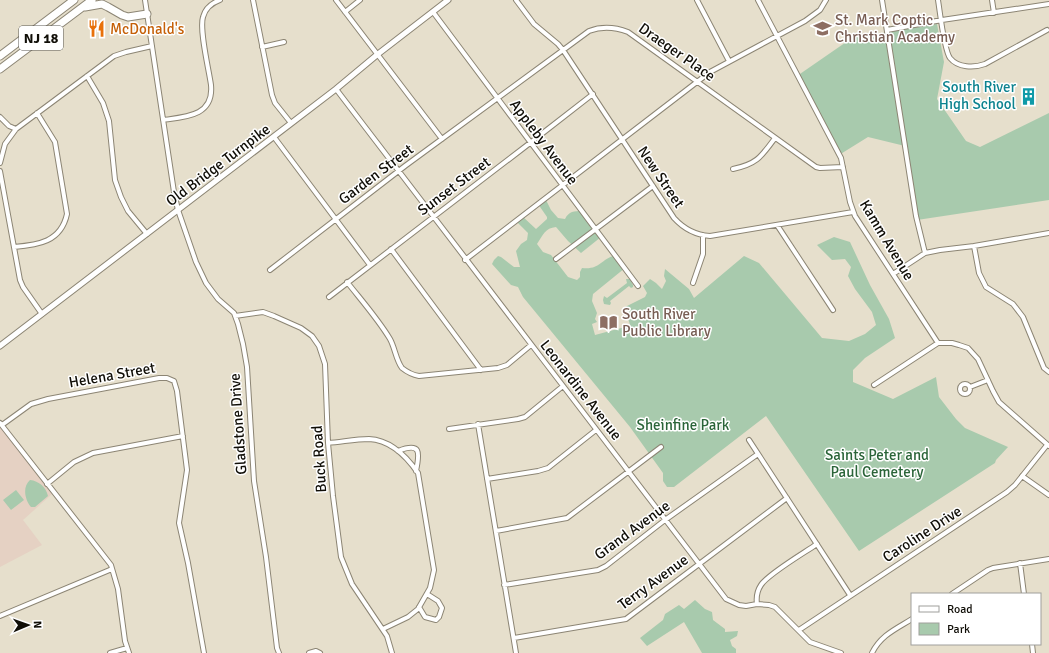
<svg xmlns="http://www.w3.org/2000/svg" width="1049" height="653" font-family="Signika,sans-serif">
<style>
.education{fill:#e5d1c3}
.green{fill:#a8caad}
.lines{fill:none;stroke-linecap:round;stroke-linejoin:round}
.minor-casing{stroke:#8c8574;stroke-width:6}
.tertiary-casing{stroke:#8c8574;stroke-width:7}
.trunk-casing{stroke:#8c8574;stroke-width:9}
.minor{stroke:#fff;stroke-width:4}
.tertiary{stroke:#fff;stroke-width:5}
.trunk{stroke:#fff;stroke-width:7}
.labels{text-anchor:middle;stroke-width:3;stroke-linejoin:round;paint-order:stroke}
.shield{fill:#fff;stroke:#585651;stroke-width:1}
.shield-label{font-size:14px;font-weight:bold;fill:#100e07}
.education-label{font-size:15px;fill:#785e54;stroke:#fff;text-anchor:start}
.food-label{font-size:15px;fill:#c56008;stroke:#fff;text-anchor:start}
.street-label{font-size:15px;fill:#100e07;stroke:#fff}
.culture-label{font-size:15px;fill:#0d838f;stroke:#fff;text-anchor:end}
.park-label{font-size:15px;fill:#2a6438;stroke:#fff}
</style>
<rect width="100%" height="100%" fill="#e6dfcc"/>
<!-- education -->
<path class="education" d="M0 426 52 494 23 520 42 545 0 567Z"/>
<!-- green -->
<path class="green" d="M937 24 944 62 937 99 966 141 980 147 1049 113V200L917 220 905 146 868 137 839 155 797 76 852 38Z
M545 198 551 210 558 218 565 219C569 211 574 211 582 211L601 237 581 253 568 241 556 227C545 228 543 235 537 244L543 252 551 255 568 277 577 280 580 277V272L582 268C600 270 600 260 615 255L625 268 593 294 592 301 597 313 595 319 597 322 592 324 595 335 625 327 627 328 630 325C629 319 625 314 625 307L645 297 647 293 643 286 650 279 656 283 662 289 666 281 664 276 665 269 689 289 694 298 744 256 759 263 822 338 849 341 865 334 876 325 872 312 855 289 848 276 851 267 845 259 832 260 817 245 834 237 850 242 870 285 889 319 895 338 865 358 853 370V382L893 399 936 377 939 397 956 419 965 428 1008 447 996 460 995 463 859 551 766 416 674 487H667L663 481V473L630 427 523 297 518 287 511 285 492 264 494 260 498 256 501 257 514 267H520L516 251 521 244 527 240 528 233 516 221 522 216 536 229 547 219V217L538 204Z
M626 279H630L633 285V287L631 288 629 286 610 301 611 303 610 305 604 304 603 300 604 296 607 298 627 283Z
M30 480C39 481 46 487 48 496L35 507H31C25 500 22 487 30 480Z
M16 490 24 500 11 510 3 500Z
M695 600 705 609 712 612 713 620 725 629V632L738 631 737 636 730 640 732 646 736 649V653H702L684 622 647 646 640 638 663 620 665 614 679 605 684 609Z"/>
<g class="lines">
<defs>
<path id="minor" d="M145 0 174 192 178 210 196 262 206 283 218 299 234 313 238 324 243 344 247 367 254 481 266 557 277 648 279 653
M253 0 272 95 275 103 291 123
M336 0 442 139
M516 0 534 24 558 44 563 50 674 218C684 229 695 235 710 236L853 212
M697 0 729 61
M758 0 841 158 850 202 855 216 938 343
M882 0 916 216 925 253
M938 0C940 12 944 50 950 58 958 68 974 68 985 64L1047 30
M992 0 994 13
M345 12 360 0
M433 12 638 286
M887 30 942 20 1049 4
M262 47 284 42
M87 76 103 103 109 121 115 180 121 197 128 211 147 234
M336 89 726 599 739 605 746 606 757 604 769 605 775 607 810 642 841 653
M0 117 9 126 16 129
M163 120C186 117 214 116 211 85 209 70 199 30 203 17 205 9 212 3 220 0
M274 137 370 265
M0 163 5 144 16 129 114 56 126 52 152 46
M733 169C757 164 761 157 775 138
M0 171 20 280 23 287 42 314
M777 225 833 310
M974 246 979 273 986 287 1013 304 1023 317 1044 368 1049 372
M14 247C38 245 61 242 67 214L55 142 37 113
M391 249 481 370
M556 259 653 186
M465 260 710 72 805 21 820 10 826 0
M270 270 405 166 589 31C602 26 615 27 628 32L816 167 820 168 843 167
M893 274 925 253 940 250 974 246 1049 233
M347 282C362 301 378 319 390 339 395 348 396 360 402 368 407 372 413 375 419 376L498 368 507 365 531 345
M693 283 703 254V235
M329 297 530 143 593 94
M235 316 263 312 274 316 301 328 312 336 319 346 325 364 328 443 333 496 341 557 352 584 387 636 392 653
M960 389a5 5 0 1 1 10 0a5 5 0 1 1-10 0Z
M874 385 938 343H952L959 345 968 348 978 359 993 391 999 402 1049 446
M970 387 988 380
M0 423 111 565 118 589 125 641 129 653
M478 424 516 653
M2 425 31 404 48 399 159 378H167L174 381 177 391 187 470 179 523 188 563 204 653
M449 429 518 419 525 417 563 386
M749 440 850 595
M328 443C342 442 355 439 369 439 390 440 407 457 418 473L434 570 430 588 418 609 408 617 383 629
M398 451C421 442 420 452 416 471
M1022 476 1049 495
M487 479 538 471 548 468 596 430
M47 484 74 462 93 453 183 436
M496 531 567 518 661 447
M1020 563 1024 594
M504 585 598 570 606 566 665 520 758 454
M952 594 988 570 993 568 1049 559
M757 604C756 597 757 591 761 585 768 574 804 553 817 544
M419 607 425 617 436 620 439 617 442 608 438 601 427 594
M0 616 112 569
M799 630 1007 492 1015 485 1047 445
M514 638 626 619 787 498
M1032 644 1033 653
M110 653 127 648
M309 653 316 651 320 653
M872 653C881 635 896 629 912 619"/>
<path id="tertiary" d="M0 346 336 89 378 54 448 0"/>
<path id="trunk" d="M85 7 102 4 108 7 122 15 128 17 147 14
M0 56 74 0
M0 69 92 0"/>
</defs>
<!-- minor casing -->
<use href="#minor" class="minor-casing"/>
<!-- tertiary casing -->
<use href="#tertiary" class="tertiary-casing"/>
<!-- trunk casing -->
<use href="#trunk" class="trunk-casing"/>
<!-- minor -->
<use href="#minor" class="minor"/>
<!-- tertiary -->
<use href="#tertiary" class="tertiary"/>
<!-- trunk -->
<use href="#trunk" class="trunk"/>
</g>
<!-- icons -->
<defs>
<symbol id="restaurant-bare" viewBox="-9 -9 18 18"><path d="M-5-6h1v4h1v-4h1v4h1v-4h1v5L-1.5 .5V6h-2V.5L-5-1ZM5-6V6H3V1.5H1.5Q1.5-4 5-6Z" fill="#e8710a" stroke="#fff" stroke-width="2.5" paint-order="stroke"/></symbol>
<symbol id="school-bare" viewBox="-9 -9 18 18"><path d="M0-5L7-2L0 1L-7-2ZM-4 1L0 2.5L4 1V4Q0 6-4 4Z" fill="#8d6e63" stroke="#fff" stroke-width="2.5" paint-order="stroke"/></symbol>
<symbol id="building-bare" viewBox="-9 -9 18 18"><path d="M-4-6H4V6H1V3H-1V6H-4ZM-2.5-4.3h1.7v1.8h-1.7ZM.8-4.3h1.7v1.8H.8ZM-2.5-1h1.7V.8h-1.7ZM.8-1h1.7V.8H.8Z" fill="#0f9aa8" stroke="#fff" stroke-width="2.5" paint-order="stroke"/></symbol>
<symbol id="library-bare" viewBox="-9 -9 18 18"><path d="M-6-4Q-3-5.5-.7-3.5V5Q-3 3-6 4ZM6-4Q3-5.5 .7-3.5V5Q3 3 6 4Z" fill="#8d6e63" stroke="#fff" stroke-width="2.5" paint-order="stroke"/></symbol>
</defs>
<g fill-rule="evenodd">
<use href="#restaurant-bare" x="84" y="16" width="25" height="25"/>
<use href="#school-bare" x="810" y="16" width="25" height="25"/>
<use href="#building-bare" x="1016" y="84" width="25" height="25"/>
<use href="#library-bare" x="596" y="310" width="25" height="25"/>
</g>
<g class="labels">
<!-- shield labels -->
<rect class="shield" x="19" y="26" width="44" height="24" rx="3"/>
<g class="shield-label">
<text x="41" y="43">NJ 18</text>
</g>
<!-- education labels -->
<g class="education-label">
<text x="835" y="25">St. Mark Coptic<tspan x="835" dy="17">Christian Academy</tspan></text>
<text x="622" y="319">South River<tspan x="622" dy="17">Public Library</tspan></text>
</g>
<!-- food labels -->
<g class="food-label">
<text x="110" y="34">McDonald's</text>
</g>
<!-- street labels -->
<g class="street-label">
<text transform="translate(677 52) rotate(35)" y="5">Draeger Place</text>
<text transform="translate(544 142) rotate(53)" y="5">Appleby Avenue</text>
<text transform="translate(218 165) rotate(-37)" y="5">Old Bridge Turnpike</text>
<text transform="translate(376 174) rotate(-37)" y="5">Garden Street</text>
<text transform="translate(661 177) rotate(56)" y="5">New Street</text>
<text transform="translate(454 186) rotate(-37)" y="5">Sunset Street</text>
<text transform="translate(887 240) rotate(59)" y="5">Kamm Avenue</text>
<text transform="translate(112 375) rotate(-10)" y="5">Helena Street</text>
<text transform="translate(581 390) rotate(52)" y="5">Leonardine Avenue</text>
<text transform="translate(238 424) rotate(-94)" y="5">Gladstone Drive</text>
<text transform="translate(319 459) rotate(-94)" y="5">Buck Road</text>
<text transform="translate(632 530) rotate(-36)" y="5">Grand Avenue</text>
<text transform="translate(922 534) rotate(-33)" y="5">Caroline Drive</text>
<text transform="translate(653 582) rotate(-36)" y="5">Terry Avenue</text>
</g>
<!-- culture labels -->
<g class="culture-label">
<text x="1016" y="92">South River<tspan x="1016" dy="17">High School</tspan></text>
</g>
<!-- park labels -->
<g class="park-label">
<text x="683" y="430">Sheinfine Park</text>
<text x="877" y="460">Saints Peter and<tspan x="877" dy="17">Paul Cemetery</tspan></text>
</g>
</g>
<!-- legend -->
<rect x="911" y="593" width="130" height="52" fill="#ffffff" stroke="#9f9f9c"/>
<rect x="919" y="606" width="20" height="6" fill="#ffffff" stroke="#9f9f9c"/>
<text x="947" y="613" font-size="12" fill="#100e07">Road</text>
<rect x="919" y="623" width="20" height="12" fill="#a8caad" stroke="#9f9f9c"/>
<text x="947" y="633" font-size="12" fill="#100e07">Park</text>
<!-- north arrow -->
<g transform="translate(28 625) rotate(88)" stroke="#ffffff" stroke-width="3" paint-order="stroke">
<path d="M0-3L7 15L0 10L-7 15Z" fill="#100e07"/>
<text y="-6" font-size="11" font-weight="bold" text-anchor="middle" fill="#100e07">N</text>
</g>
</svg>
